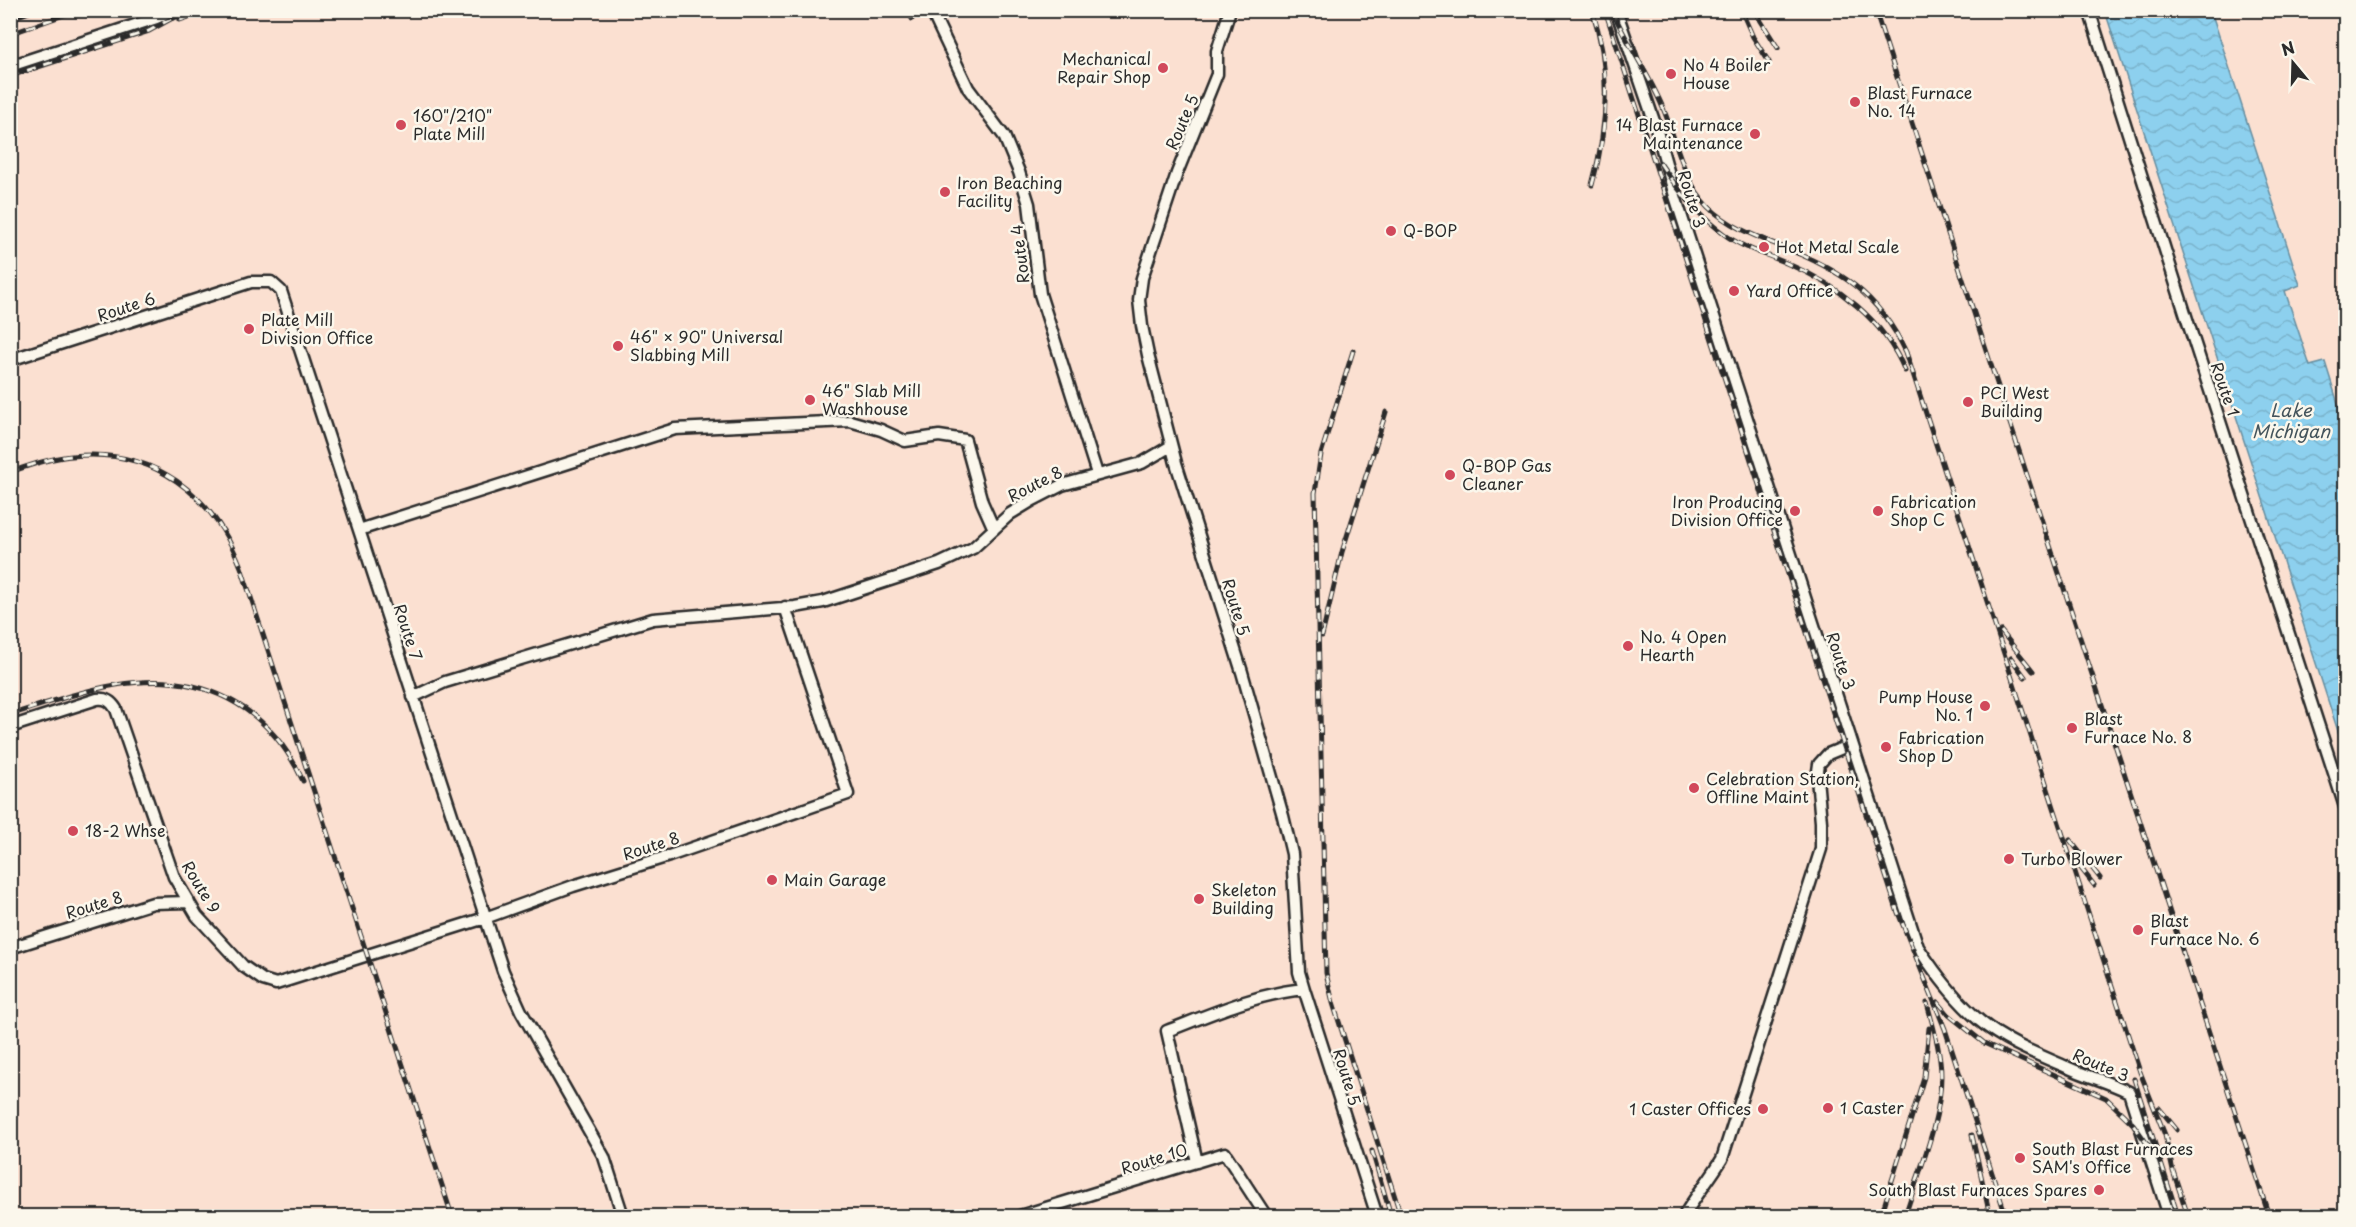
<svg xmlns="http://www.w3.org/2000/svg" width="2356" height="1227" font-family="'Playpen Sans',sans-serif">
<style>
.built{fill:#fbe0d1}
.water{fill:url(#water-waves);stroke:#668ea0;stroke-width:1.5}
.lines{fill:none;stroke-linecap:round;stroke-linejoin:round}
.minor-casing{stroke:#2b2b2b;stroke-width:15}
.minor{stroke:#fbf7ec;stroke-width:10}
.rail-casing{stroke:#2b2b2b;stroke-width:5}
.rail{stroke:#fbf7ec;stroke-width:3;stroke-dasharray:9;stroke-linecap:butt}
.poi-dot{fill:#d1495b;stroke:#fbf7ec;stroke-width:2}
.labels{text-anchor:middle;stroke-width:5;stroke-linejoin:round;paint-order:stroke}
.poi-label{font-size:16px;fill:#2b2b2b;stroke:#fbf7ec;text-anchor:start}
.street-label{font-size:16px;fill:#2b2b2b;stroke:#fbf7ec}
.water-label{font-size:18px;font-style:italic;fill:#44545c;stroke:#fbf7ec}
</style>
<defs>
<pattern id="water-waves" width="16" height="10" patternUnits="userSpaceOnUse" patternTransform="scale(1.5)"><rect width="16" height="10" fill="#8dd0ee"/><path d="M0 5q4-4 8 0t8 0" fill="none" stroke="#7ab3cc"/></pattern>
</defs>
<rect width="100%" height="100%" fill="#fbede0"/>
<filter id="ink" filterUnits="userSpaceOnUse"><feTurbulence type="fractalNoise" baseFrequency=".0167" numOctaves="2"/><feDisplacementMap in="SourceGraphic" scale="12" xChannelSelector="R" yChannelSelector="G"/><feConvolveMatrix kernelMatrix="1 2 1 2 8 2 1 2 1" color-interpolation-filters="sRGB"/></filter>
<g filter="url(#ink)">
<!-- built -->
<path class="built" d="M10 11H2105L2345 753V1216H11Z
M2211 11H2345V426L2325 362 2310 366 2285 290 2299 285Z"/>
<!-- water -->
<path class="water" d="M2105 11H2211L2300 285 2285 291 2310 366 2325 362 2345 426V753Z"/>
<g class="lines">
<defs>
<path id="minor" d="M931 10 968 88 1004 136 1019 172 1029 204 1040 294 1097 474
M1230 10 1217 51V74L1177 173 1142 278 1139 300 1142 326 1148 355 1176 463 1242 672 1283 816 1292 854 1299 972 1304 989 1377 1216
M1616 10 1655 124 1675 196 1918 947C1935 973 1955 1000 1980 1021 2005 1042 2039 1055 2069 1068 2089 1077 2109 1082 2129 1092L2169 1216
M2089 10 2192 335 2346 810
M10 66 181 10
M10 360 251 282H271L281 291 503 971 521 1011 604 1157 623 1216
M359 530 675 429 850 421 881 430 905 441 939 436 965 440 982 502 994 529
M413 697 445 682 653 619 795 607 823 602 939 564 973 548 1010 514 1033 500 1062 485 1142 463 1171 446
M10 727 97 699C106 698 111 701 116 709L174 877 197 916 243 966 263 980 276 984 485 918 573 886 669 856 848 794 785 607
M10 948 153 903 189 902
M1197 1162 1167 1031C1211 1014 1256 994 1304 989
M1020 1216 1225 1153 1266 1216
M1684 1216C1695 1196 1710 1179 1722 1159L1821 849V822L1817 778 1819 764 1828 754 1852 744"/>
</defs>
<!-- minor casing -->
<use href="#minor" class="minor-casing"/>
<!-- minor -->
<use href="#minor" class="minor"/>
<defs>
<path id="rail" d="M909 10 912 19
M1612 10C1627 44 1649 74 1663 108 1677 141 1682 180 1709 207 1728 226 1755 236 1780 246 1839 269 1878 293 1906 352L2140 1072 2165 1135 2173 1171 2188 1216
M1741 10 1753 37 1769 62
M1754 10 1778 48
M1875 10 2269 1216
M1607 16 1897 910 1945 1029 2006 1216
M10 19 35 10
M180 20 210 10
M10 34 78 10
M10 76 149 31 187 10
M1660 163C1678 190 1698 216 1724 234 1742 248 1766 254 1786 263 1837 284 1884 320 1905 371
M1592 185C1608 127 1612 69 1592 10
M1353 351 1321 454 1315 493 1326 973 1333 1003 1401 1216
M10 472C31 465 51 458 72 456 154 447 213 495 241 567L452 1216
M2001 631 2033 671
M1322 636 1342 552 1386 412
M2011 658 2025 677
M10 715C45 704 80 691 116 685 199 670 268 704 303 781
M2070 840 2100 878
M2080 867 2094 885
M1938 1002 1949 1015 1984 1043 2106 1098 2133 1124 2153 1152
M2134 1079 2178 1216
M2159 1108 2177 1130
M1972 1135 1990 1216
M1372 1151 1391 1216
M1881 1216 1924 1077 1929 1028
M1905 1216C1918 1173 1941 1122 1941 1076 1941 1052 1933 1026 1927 1003"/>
</defs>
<!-- rail casing -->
<use href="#rail" class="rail-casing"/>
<!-- rail -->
<use href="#rail" class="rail"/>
</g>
</g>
<!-- markers -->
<g class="poi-dot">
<circle cx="1163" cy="68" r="6"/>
<circle cx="1671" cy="74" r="6"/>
<circle cx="1855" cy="102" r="6"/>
<circle cx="401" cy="125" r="6"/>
<circle cx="1755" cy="134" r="6"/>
<circle cx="945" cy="192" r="6"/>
<circle cx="1391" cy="231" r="6"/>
<circle cx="1764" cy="247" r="6"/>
<circle cx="1734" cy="291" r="6"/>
<circle cx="249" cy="329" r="6"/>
<circle cx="618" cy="346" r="6"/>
<circle cx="810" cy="400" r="6"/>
<circle cx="1968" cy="402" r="6"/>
<circle cx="1450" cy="475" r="6"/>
<circle cx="1795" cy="511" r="6"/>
<circle cx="1878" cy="511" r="6"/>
<circle cx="1628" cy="646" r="6"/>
<circle cx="1985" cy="706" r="6"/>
<circle cx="2072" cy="728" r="6"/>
<circle cx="1886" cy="747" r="6"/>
<circle cx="1694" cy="788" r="6"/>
<circle cx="73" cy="831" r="6"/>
<circle cx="2009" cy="859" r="6"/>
<circle cx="772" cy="880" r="6"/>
<circle cx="1199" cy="899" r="6"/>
<circle cx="2138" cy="930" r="6"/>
<circle cx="1828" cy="1108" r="6"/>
<circle cx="1763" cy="1109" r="6"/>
<circle cx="2020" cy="1158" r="6"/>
<circle cx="2099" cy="1190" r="6"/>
</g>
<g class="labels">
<!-- poi labels -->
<g class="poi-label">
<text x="1151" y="65" text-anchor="end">Mechanical<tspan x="1151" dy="18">Repair Shop</tspan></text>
<text x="1683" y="71">No 4 Boiler<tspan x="1683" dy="18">House</tspan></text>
<text x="1867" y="99">Blast Furnace<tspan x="1867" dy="18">No. 14</tspan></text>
<text x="413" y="122">160"/210"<tspan x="413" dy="18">Plate Mill</tspan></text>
<text x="1743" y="131" text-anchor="end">14 Blast Furnace<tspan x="1743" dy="18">Maintenance</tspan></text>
<text x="957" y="189">Iron Beaching<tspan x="957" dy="18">Facility</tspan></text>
<text x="1403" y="237">Q-BOP</text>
<text x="1776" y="253">Hot Metal Scale</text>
<text x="1746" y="297">Yard Office</text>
<text x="261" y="326">Plate Mill<tspan x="261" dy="18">Division Office</tspan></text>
<text x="630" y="343">46" × 90" Universal<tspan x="630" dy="18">Slabbing Mill</tspan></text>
<text x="822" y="397">46" Slab Mill<tspan x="822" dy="18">Washhouse</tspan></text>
<text x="1980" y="399">PCI West<tspan x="1980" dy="18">Building</tspan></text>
<text x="1462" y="472">Q-BOP Gas<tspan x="1462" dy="18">Cleaner</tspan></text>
<text x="1783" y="508" text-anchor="end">Iron Producing<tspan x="1783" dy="18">Division Office</tspan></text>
<text x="1890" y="508">Fabrication<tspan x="1890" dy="18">Shop C</tspan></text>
<text x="1640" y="643">No. 4 Open<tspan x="1640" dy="18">Hearth</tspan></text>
<text x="1973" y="703" text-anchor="end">Pump House<tspan x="1973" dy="18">No. 1</tspan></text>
<text x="2084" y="725">Blast<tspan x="2084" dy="18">Furnace No. 8</tspan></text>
<text x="1898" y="744">Fabrication<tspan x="1898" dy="18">Shop D</tspan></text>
<text x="1706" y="785">Celebration Station,<tspan x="1706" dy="18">Offline Maint</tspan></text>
<text x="85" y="837">18-2 Whse</text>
<text x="2021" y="865">Turbo Blower</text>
<text x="784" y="886">Main Garage</text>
<text x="1211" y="896">Skeleton<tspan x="1211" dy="18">Building</tspan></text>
<text x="2150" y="927">Blast<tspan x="2150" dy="18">Furnace No. 6</tspan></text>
<text x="1840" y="1114">1 Caster</text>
<text x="1751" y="1115" text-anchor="end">1 Caster Offices</text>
<text x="2032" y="1155">South Blast Furnaces<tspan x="2032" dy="18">SAM's Office</tspan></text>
<text x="2087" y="1196" text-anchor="end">South Blast Furnaces Spares</text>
</g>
<!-- street labels -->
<g class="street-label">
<text transform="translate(1182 122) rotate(-67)" y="6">Route 5</text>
<text transform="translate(1692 199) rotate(73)" y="6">Route 3</text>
<text transform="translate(1020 254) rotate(-97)" y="6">Route 4</text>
<text transform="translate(126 307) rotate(-18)" y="6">Route 6</text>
<text transform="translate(2225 389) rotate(71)" y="6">Route 1</text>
<text transform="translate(1035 484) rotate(-27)" y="6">Route 8</text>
<text transform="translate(1236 607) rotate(73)" y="6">Route 5</text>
<text transform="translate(408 632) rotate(72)" y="6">Route 7</text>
<text transform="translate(1841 661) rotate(72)" y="6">Route 3</text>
<text transform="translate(651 846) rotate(-18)" y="6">Route 8</text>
<text transform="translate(201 887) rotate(59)" y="6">Route 9</text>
<text transform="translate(94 905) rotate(-17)" y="6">Route 8</text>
<text transform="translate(2101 1065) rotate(23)" y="6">Route 3</text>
<text transform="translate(1347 1077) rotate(73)" y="6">Route 5</text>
<text transform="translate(1154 1159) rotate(-17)" y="6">Route 10</text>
</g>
<!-- water labels -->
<g class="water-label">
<text x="2291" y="417">Lake<tspan x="2291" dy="21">Michigan</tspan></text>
</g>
</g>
<!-- margin -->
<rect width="2356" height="1227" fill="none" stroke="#fbf7ec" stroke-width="36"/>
<rect x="18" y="18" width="2320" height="1191" fill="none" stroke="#2b2b2b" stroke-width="2" filter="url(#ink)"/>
<!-- north arrow -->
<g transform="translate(2293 63) rotate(341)" stroke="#fbf7ec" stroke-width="4.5" paint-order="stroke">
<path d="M0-4.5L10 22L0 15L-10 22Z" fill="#2b2b2b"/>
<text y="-9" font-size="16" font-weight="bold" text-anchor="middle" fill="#2b2b2b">N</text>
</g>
</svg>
